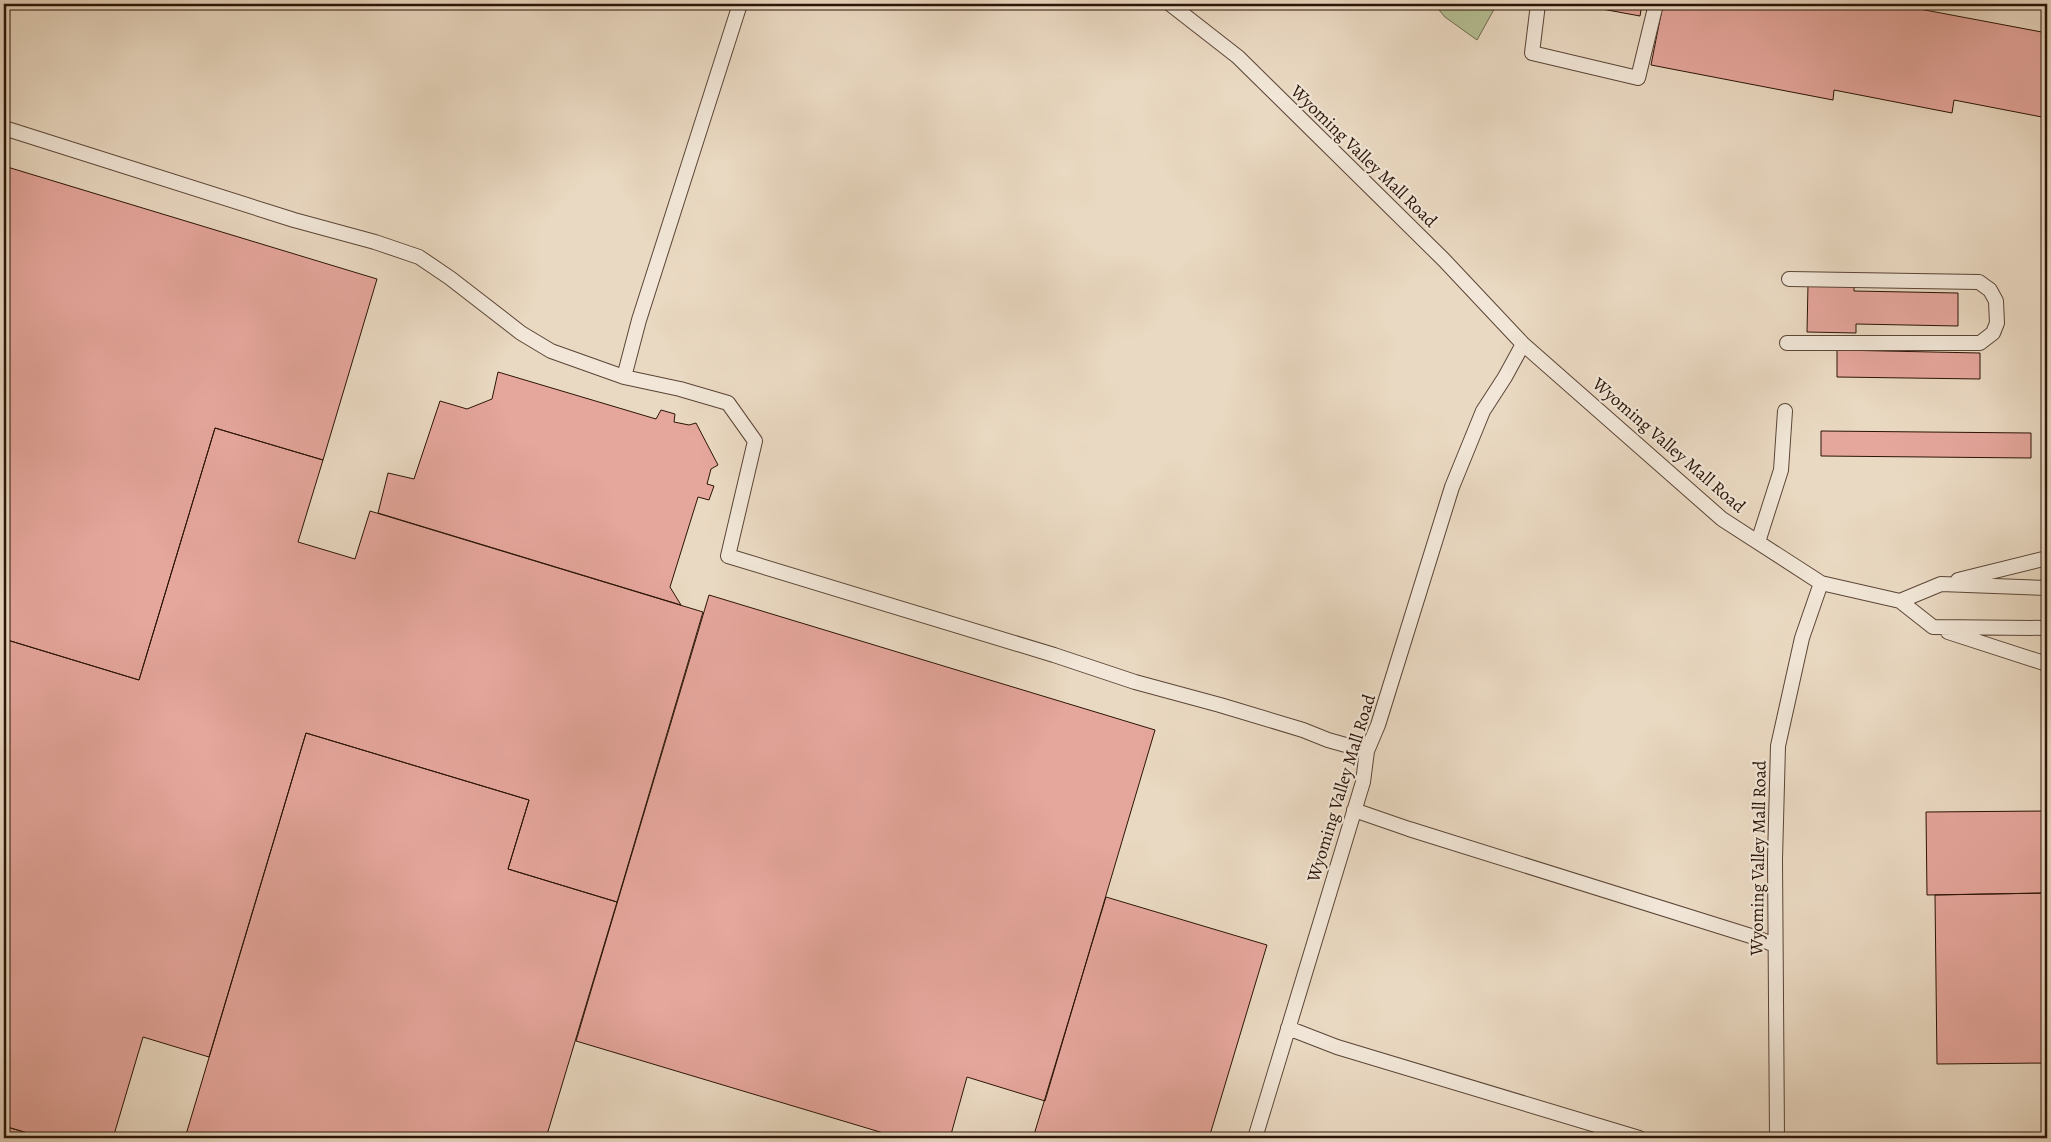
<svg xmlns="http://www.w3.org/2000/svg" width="2051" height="1142" font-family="Alegreya,serif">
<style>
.green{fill:#b5c095;stroke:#706a4e}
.building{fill:#e5a69c;stroke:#2b1407}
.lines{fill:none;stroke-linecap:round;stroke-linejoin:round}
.lane-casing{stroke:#5b4536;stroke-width:16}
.lane{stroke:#f1e6d7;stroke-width:14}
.labels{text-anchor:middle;stroke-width:4.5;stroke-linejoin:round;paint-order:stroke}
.street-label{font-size:18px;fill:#2b1407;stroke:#f1e6d7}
</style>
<rect width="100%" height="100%" fill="#ead9c2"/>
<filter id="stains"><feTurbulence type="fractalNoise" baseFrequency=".004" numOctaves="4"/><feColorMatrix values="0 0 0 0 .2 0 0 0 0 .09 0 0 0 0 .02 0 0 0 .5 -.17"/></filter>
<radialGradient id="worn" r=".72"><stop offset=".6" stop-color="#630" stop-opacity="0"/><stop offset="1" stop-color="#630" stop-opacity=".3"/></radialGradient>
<!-- green -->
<path class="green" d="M1434 4H1497L1477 40 1445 17Z"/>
<!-- building -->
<path class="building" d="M1575 4H1642L1640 16Z
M1663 4H1893L2047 33V118L1954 100 1952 113 1834 90 1833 100 1651 65Z
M4 166 377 279 323 460 215 428 139 680 4 639Z
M1808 284 1854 285V291L1958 293V326L1856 324V333L1807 332Z
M1837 350 1980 353V379L1837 377Z
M498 372 656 419 661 410 675 414 674 422 689 425 696 423 718 465 711 469 707 484 714 486 709 500 698 497 670 587 681 605 378 513 388 473 414 479 440 401 467 409 492 399Z
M215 428 323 460 298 542 355 559 370 511 703 612 617 902 508 869 529 800 306 733 209 1057 143 1037 113 1138H44L4 1126V639L139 680Z
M1821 431 2031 433V458L1821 456Z
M709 595 1155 730 1045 1101 967 1077 950 1138H900L576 1041Z
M306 733 529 800 508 869 617 902 546 1138H185Z
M2047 811V893L1927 895 1926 812Z
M2047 893V1063L1937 1064 1935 895Z
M1106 897 1267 945 1209 1138H1033Z
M4 1126 44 1138H4Z"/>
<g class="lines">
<defs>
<path id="lane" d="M740 4 639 320 624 377 680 389 728 403 755 441 728 556 1054 655 1135 682 1220 705 1303 730 1328 740 1367 751
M1170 4 1238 57 1444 260 1523 344 1722 519 1821 583 1900 601 1933 627 2047 628
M1538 4 1532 53 1638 78 1656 4
M4 128 294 220 375 242 419 257 450 278 521 333 551 351 624 377
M1787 343H1980L1993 333 1997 323 1996 301 1990 290 1979 282 1789 279
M1758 542 1781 470 1785 411
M1958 580 2047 558
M1900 601 1941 584 2047 588
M1948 632 2047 664
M1354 810 1409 829 1754 937 1775 945
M1288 1028 1337 1047 1639 1138
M1255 1138 1363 782 1367 751 1378 725 1452 487 1483 411 1505 377 1523 344
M1777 1138 1775 859 1778 746 1802 638 1821 583"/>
</defs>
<!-- lane casing -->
<use href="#lane" class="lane-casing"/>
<!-- lane -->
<use href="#lane" class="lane"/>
</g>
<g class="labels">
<!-- street labels -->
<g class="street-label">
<text transform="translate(1364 156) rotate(44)" y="6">Wyoming Valley Mall Road</text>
<text transform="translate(1669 445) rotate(41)" y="6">Wyoming Valley Mall Road</text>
<text transform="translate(1341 788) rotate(-73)" y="6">Wyoming Valley Mall Road</text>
<text transform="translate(1758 858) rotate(-89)" y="6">Wyoming Valley Mall Road</text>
</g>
</g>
<!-- margin -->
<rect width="2051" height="1142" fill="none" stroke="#ead9c2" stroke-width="20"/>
<rect x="5" y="5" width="2041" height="1132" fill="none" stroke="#2b1407" stroke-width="2.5"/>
<rect x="10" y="10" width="2031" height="1122" fill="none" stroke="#2b1407"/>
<rect width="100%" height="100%" filter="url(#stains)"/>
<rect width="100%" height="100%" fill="url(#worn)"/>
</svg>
